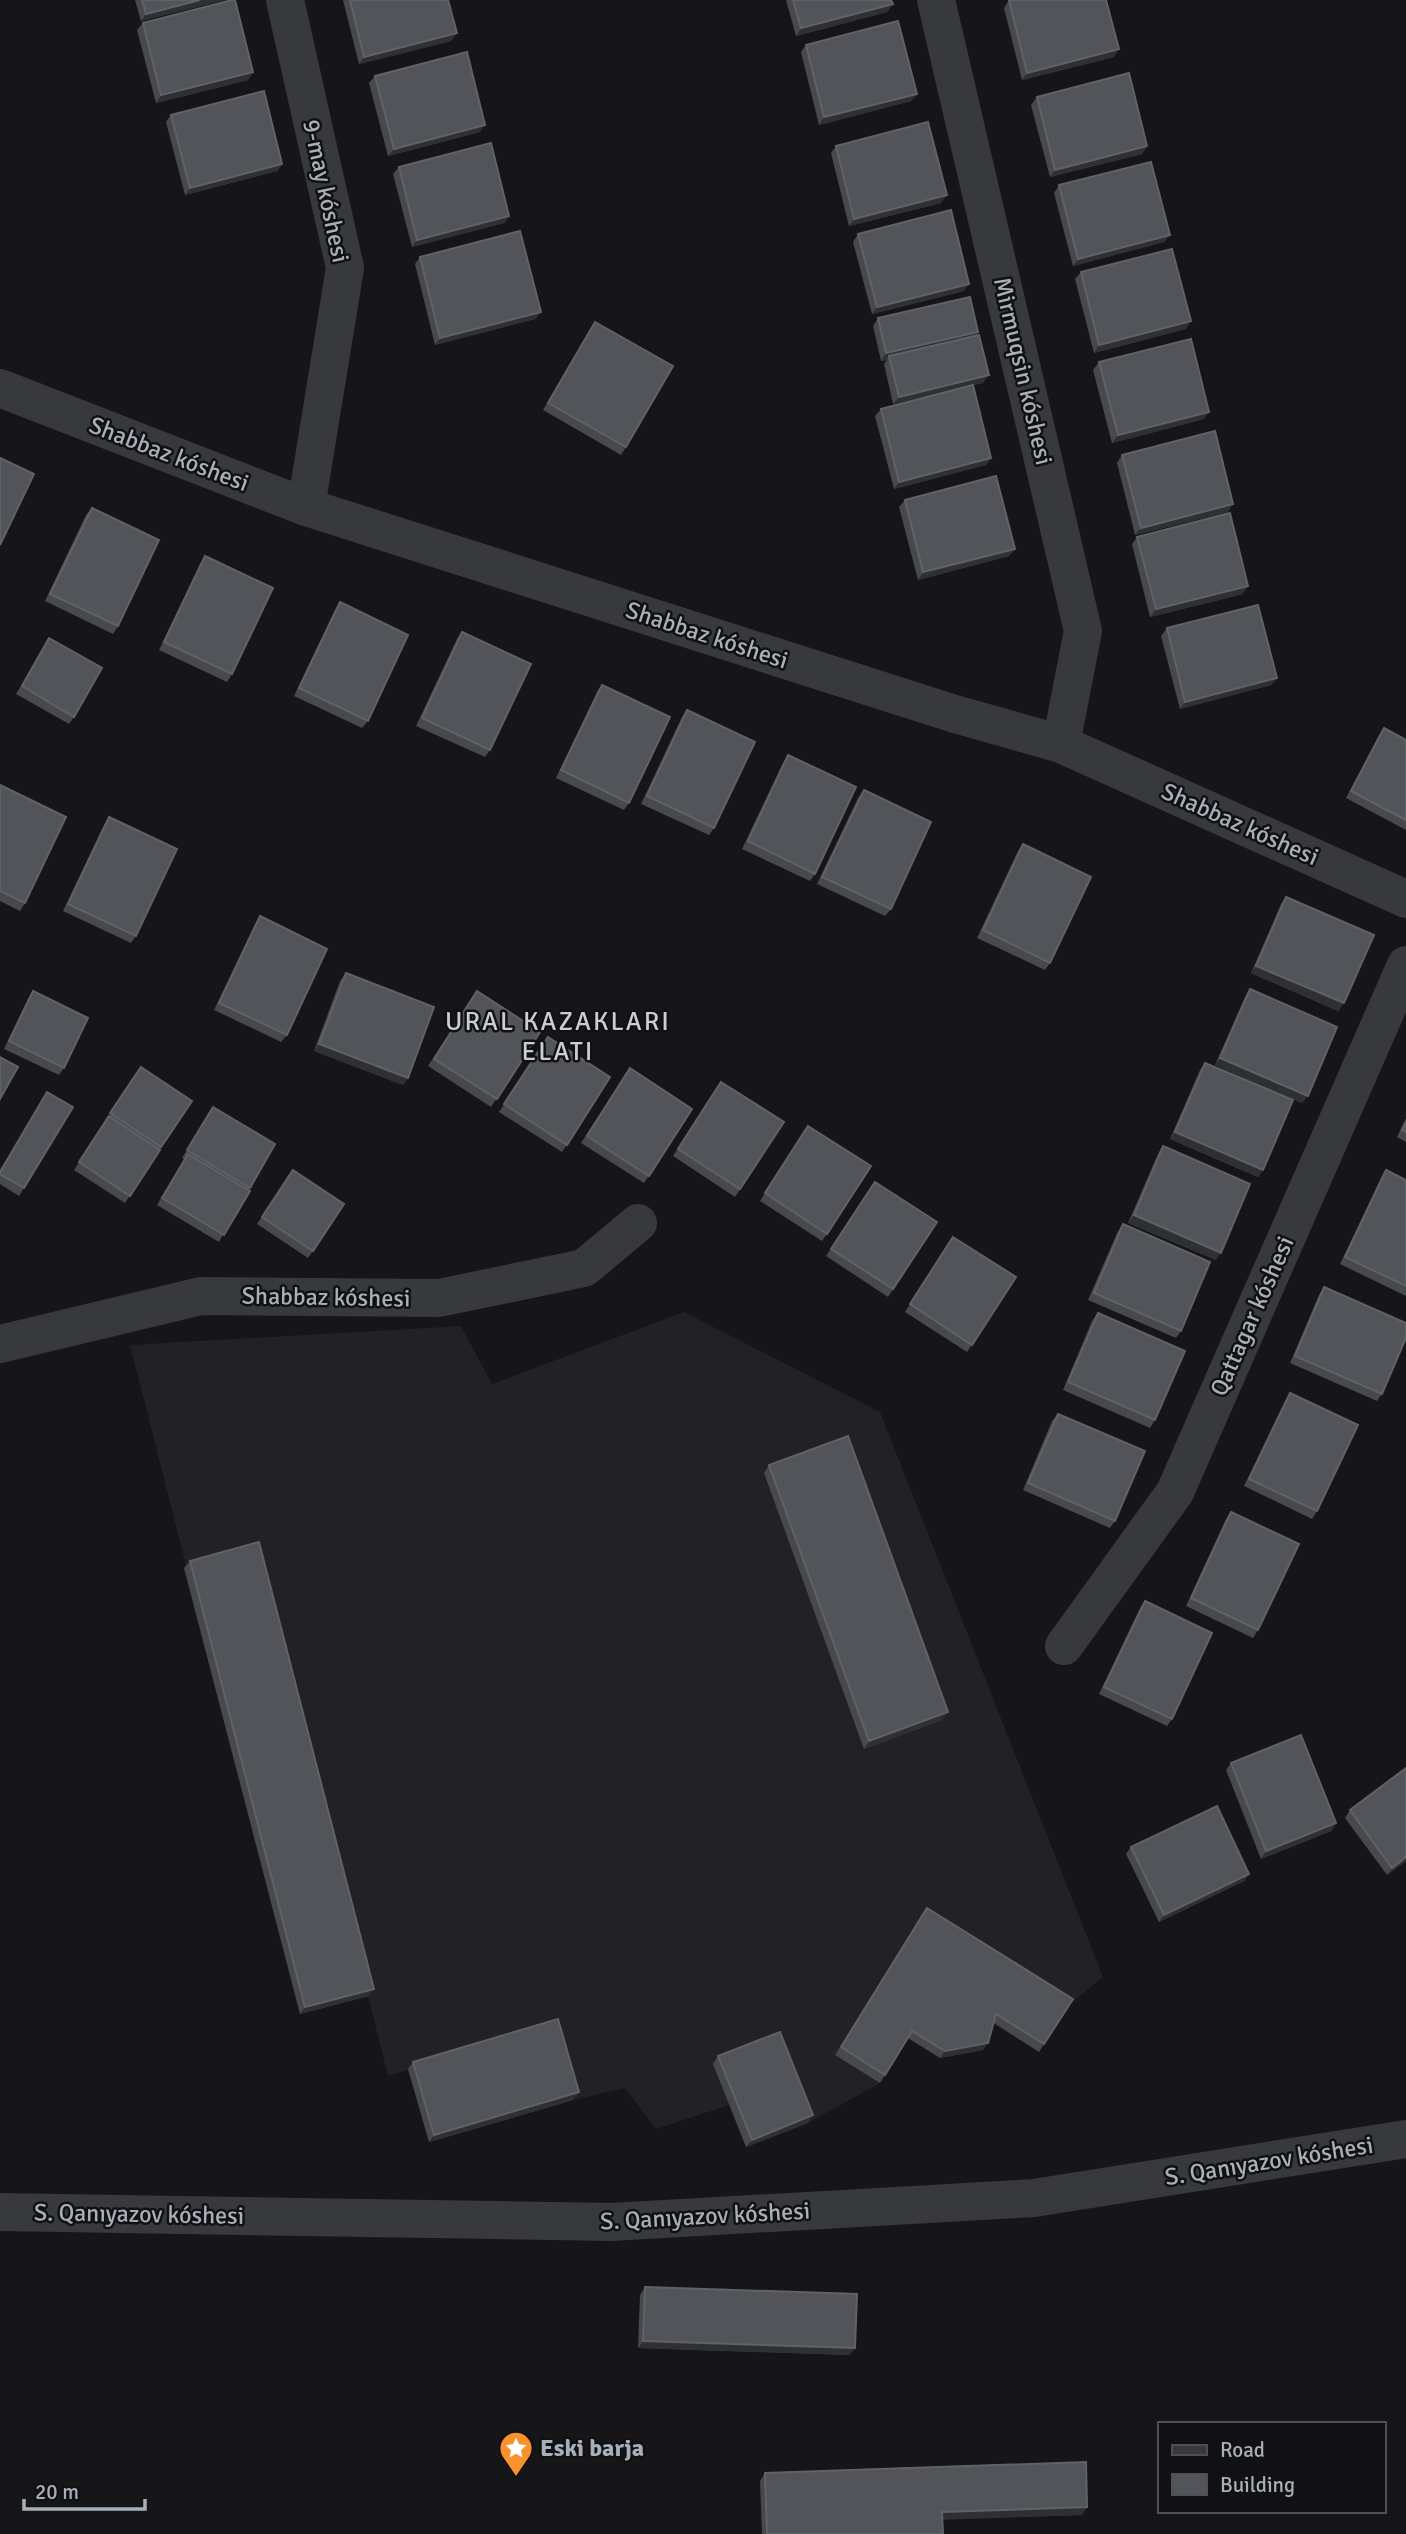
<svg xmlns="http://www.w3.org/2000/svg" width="1406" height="2534" font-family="Signika,sans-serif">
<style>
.built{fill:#222225}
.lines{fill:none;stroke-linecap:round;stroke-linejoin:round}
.minor{stroke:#37393d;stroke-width:38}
.wall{fill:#47494d}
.shaded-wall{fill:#2f3033}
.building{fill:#525459;stroke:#5f6268;stroke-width:2}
.labels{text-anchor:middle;stroke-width:5;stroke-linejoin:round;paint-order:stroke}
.street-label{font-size:24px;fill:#a7afb9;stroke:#111113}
.poi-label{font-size:24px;font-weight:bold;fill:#a7afb9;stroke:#111113;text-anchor:start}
.neighbourhood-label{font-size:26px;letter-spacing:2px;fill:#c8ced4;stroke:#111113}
</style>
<rect width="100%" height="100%" fill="#161618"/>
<!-- built -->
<path class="built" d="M684 1312 880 1412 1103 1977 1067 2007 1039 2052 991 2022 983 2050 940 2058 907 2038 880 2083 808 2123 746 2147 729 2105 656 2129 625 2088 573 2100 429 2142 408 2070 388 2076 368 1996 300 2014 130 1345 461 1326 492 1384Z"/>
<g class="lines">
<!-- minor -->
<path class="minor" d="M285 0 345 268 306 507
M936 0 1083 631 1061 744
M0 388 306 507 955 714 1061 744 1406 899
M0 1344 201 1296 439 1298 584 1268 638 1223
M1064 1646 1175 1492 1406 965
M0 2212 611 2222 1034 2198 1406 2139"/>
</g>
<!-- wall -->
<path class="wall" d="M135 0H224L141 21Z
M343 0H448L457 33 451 41 359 64Z
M786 0H891L893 4 887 12 796 36Z
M1009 0 1114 57 1022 80 1004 8Z
M143 23 253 72 248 80 156 103 137 30Z
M806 45 917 94 911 101 819 125 801 52Z
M375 76 480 132 388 156 369 83Z
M1037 97 1147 146 1142 154 1050 177 1031 105Z
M171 115 282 164 277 171 185 195 166 122Z
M836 146 941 203 849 226 831 153Z
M399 167 509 216 504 223 412 247 393 174Z
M1059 185 1170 235 1164 242 1073 266 1054 193Z
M858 234 964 291 872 314 853 242Z
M420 257 541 312 535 319 435 345 415 264Z
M1081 272 1186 329 1094 353 1075 279Z
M878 318 978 332 976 336 983 383 973 385 991 458 986 465 894 489 875 416 881 409 967 387 893 404 884 364 887 360 881 361 873 326Z
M595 322 626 447 621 455 543 410Z
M1099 362 1204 419 1112 443 1093 370Z
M1122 455 1228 512 1135 535 1117 463Z
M905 500 1015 549 1009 556 918 580 899 507Z
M92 508 118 626 113 634 45 601 86 515Z
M1137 537 1243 594 1150 617 1132 544Z
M205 556 232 674 227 682 159 650 200 564Z
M340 602 368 721 362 728 294 696 335 610Z
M1167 628 1277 678 1271 685 1180 709 1161 636Z
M462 632 490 750 485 757 416 726 457 639Z
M49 638 74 717 69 724 16 694Z
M602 685 629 803 624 810 556 778 597 692Z
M687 710 714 828 709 835 641 804 682 717Z
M1384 728 1406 740V830L1346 798 1379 735Z
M788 755 815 874 810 881 742 849 783 763Z
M0 785 25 903 20 911 0 901Z
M864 790 891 909 885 916 817 884 858 798Z
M109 817 136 936 131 943 63 911 104 825Z
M1023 844 1050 963 1045 970 977 938 1018 851Z
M1286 897 1344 1003 1338 1011 1251 973 1281 904Z
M260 916 287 1035 281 1042 214 1010 255 924Z
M346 973 408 1078 403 1085 314 1051 340 981Z
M1250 989 1302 1103 1215 1065 1245 997Z
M33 991 64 1068 59 1075 4 1049 28 999Z
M477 991 540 1032 491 1107 428 1066Z
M548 1037 610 1077 562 1152 499 1112Z
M1205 1063 1263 1170 1258 1177 1170 1139 1200 1070Z
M141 1067 192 1101 125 1203 74 1170Z
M630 1068 692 1109 644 1183 581 1143Z
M721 1082 784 1122 735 1197 673 1156Z
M47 1092 24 1188 19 1196 0 1184V1171Z
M213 1107 275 1144 219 1242 157 1205 184 1159 182 1158Z
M1406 1118V1142L1397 1137Z
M808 1126 827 1234 822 1241 760 1201Z
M1163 1146 1216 1260 1128 1223 1158 1154Z
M293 1170 313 1251 308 1258 257 1224Z
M1386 1170 1406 1180V1296L1340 1264 1381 1178Z
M875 1182 937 1222 888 1297 826 1256Z
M1123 1224 1181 1331 1176 1338 1088 1300 1118 1231Z
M953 1237 1016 1277 967 1352 905 1312Z
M1324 1287 1382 1394 1377 1401 1290 1363 1319 1295Z
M1098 1313 1155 1420 1150 1428 1063 1390 1092 1321Z
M1290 1393 1317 1511 1312 1519 1244 1486 1285 1401Z
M1058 1414 1115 1521 1110 1528 1023 1490 1052 1421Z
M769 1465 942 1720 864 1749 764 1473Z
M1231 1512 1258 1630 1253 1638 1186 1606 1226 1519Z
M190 1561 374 1989 368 1996 300 2014 184 1568Z
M1145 1601 1172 1719 1167 1726 1099 1694 1140 1608Z
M1231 1763 1336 1823 1331 1831 1261 1859 1226 1770Z
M1406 1768V1861L1387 1875 1345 1818 1350 1810Z
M1131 1847 1249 1874 1244 1881 1159 1922 1126 1854Z
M922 1916 1044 2044 1039 2052 994 2023 983 2050 940 2058 908 2038 880 2083 835 2055Z
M718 2056 813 2115 808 2123 746 2147 713 2064Z
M413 2062 573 2100 429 2142 408 2069Z
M645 2287 850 2355 638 2348 640 2295Z
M765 2473 1087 2507 1082 2515 942 2519 943 2534H762L760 2481Z"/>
<!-- shaded-wall -->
<path class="shaded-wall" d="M200 0H224L141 21 146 14Z
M893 4 887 12 796 36 801 28Z
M457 33 451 41 359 64 364 57Z
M1119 49 1114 57 1022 80 1027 73Z
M253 72 248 80 156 103 161 95Z
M917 94 911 101 819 125 824 117Z
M485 125 480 132 388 156 394 149Z
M1147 146 1142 154 1050 177 1055 170Z
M282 164 277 171 185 195 190 188Z
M947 195 941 203 849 226 854 219Z
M509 216 504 223 412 247 417 240Z
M1170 235 1164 242 1073 266 1078 259Z
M969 284 964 291 872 314 877 307Z
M541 312 535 319 435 345 440 338Z
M1191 321 1186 329 1094 353 1099 345Z
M978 332 973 340 889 356 887 360 881 361 886 353Z
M989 375 983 383 893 404 899 397Z
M1209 412 1204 419 1112 443 1118 435Z
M991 458 986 465 894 489 899 482Z
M1233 504 1228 512 1135 535 1141 528Z
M1015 549 1009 556 918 580 923 572Z
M1248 586 1243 594 1150 617 1156 609Z
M1277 678 1271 685 1180 709 1185 702Z
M1256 966 1344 1003 1338 1011 1251 973Z
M319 1044 408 1078 403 1085 314 1051Z
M1220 1058 1308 1096 1302 1103 1215 1065Z
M1175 1132 1263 1170 1258 1177 1170 1139Z
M1134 1215 1221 1253 1216 1260 1128 1223Z
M948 1712 942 1720 864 1749 869 1741Z
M1336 1823 1331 1831 1261 1859 1266 1851Z
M1406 1857V1861L1387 1875 1392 1868Z
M1249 1874 1244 1881 1159 1922 1164 1915Z
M374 1989 368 1996 300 2014 305 2007Z
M988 2043 983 2050 940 2058 945 2051Z
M579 2092 573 2100 429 2142 434 2135Z
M813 2115 808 2123 746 2147 752 2140Z
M643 2341 855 2348 850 2355 638 2348Z
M1087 2507 1082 2515 937 2520 942 2512Z"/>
<!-- building -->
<path class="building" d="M142 0H200L146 14Z
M232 0H235L253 72 161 95 143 23Z
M350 0H448L457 33 364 57Z
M793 0H891L893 4 801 28Z
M1009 0H1106L1119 49 1027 73Z
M898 21 917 94 824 117 806 45Z
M467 52 485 125 394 149 375 76Z
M1129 73 1147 146 1055 170 1037 97Z
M264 91 282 164 190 188 171 115Z
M928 122 947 195 854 219 836 146Z
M491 143 509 216 417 240 399 167Z
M1151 162 1170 235 1078 259 1059 185Z
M951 210 969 284 877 307 858 234Z
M520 231 541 312 440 338 420 257Z
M1172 249 1191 321 1099 345 1081 272Z
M970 297 978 332 886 353 878 318Z
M595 322 673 366 626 447 548 403Z
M979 335 989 375 899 397 889 356Z
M1191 339 1209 412 1118 435 1099 362Z
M973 385 991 458 899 482 881 409Z
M1215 431 1233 504 1141 528 1122 455Z
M0 458 34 474 0 545Z
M996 476 1015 549 923 572 905 500Z
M92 508 159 540 118 626 50 594Z
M1230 513 1248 586 1156 609 1137 537Z
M205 556 273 588 232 674 164 642Z
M340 602 408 635 368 721 299 688Z
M1258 605 1277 678 1185 702 1167 628Z
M462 632 531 664 490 750 422 718Z
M49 638 102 668 74 717 22 686Z
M602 685 670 717 629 803 561 770Z
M687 710 755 742 714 828 647 796Z
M1384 728 1406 740V820L1351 791Z
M788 755 856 787 815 874 748 841Z
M0 785 66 817 25 903 0 891Z
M864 790 931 822 891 909 822 877Z
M109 817 177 849 136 936 68 904Z
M1023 844 1091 877 1050 963 983 930Z
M1286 897 1374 935 1344 1003 1256 966Z
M260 916 327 949 287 1035 219 1003Z
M346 973 434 1007 408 1078 319 1044Z
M1250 989 1337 1027 1308 1096 1220 1058Z
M33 991 88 1018 64 1068 9 1041Z
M477 991 540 1032 497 1099 434 1059Z
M548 1037 610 1077 567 1145 504 1104Z
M0 1057 18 1067 0 1099Z
M1205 1063 1293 1100 1263 1170 1175 1132Z
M141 1067 192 1101 161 1147 110 1113Z
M630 1068 692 1109 649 1176 587 1136Z
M721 1082 784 1122 740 1189 678 1149Z
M47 1092 73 1107 24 1188 0 1174V1172Z
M213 1107 275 1144 250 1188 187 1150Z
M109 1116 160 1150 130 1196 79 1162Z
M1406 1122V1132L1402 1130Z
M808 1126 871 1166 827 1234 765 1193Z
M1163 1146 1250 1184 1221 1253 1134 1215Z
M188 1154 250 1191 224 1235 162 1198Z
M293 1170 344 1204 313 1251 262 1217Z
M1386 1170 1406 1180V1286L1345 1257Z
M875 1182 937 1222 893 1289 831 1249Z
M1123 1224 1210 1262 1181 1331 1094 1293Z
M953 1237 1016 1277 972 1345 910 1304Z
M1324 1287 1406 1323V1338L1382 1394 1295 1356Z
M1098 1313 1185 1351 1155 1420 1068 1382Z
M1290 1393 1358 1425 1317 1511 1249 1479Z
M1058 1414 1145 1451 1115 1521 1028 1483Z
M848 1436 948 1712 869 1741 769 1465Z
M1231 1512 1299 1544 1258 1630 1191 1598Z
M259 1542 374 1989 305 2007 190 1561Z
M1145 1601 1212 1633 1172 1719 1104 1687Z
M1301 1735 1336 1823 1266 1851 1231 1763Z
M1406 1768V1857L1392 1868 1350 1810Z
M1217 1806 1249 1874 1164 1915 1131 1847Z
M927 1908 1073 1999 1044 2044 996 2014 988 2043 945 2051 912 2031 885 2075 841 2047Z
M558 2019 579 2092 434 2135 413 2062Z
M780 2032 813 2115 752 2140 718 2056Z
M645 2287 857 2294 855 2348 643 2341Z
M1086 2462 1087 2507 942 2512 943 2534H767L765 2473Z"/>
<!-- icons -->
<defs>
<symbol id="sight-pin" viewBox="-11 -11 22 30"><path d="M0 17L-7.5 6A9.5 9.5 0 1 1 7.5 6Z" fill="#fa922c" stroke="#111113"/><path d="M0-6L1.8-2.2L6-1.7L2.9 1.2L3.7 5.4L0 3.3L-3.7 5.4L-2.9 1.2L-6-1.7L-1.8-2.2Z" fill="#fff"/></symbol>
</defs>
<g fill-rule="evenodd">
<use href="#sight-pin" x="497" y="2429" width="38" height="52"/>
</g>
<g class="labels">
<!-- street labels -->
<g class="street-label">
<text transform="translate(326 191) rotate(78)" y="8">9-may kóshesi</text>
<text transform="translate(1023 371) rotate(77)" y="8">Mirmuqsin kóshesi</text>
<text transform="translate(169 454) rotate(21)" y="8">Shabbaz kóshesi</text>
<text transform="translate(707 635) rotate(18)" y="8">Shabbaz kóshesi</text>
<text transform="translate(1240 824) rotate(24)" y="8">Shabbaz kóshesi</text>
<text transform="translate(326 1297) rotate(1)" y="8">Shabbaz kóshesi</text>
<text transform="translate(1252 1316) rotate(-66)" y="8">Qattagar kóshesi</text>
<text transform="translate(1269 2161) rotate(-9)" y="8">S. Qanıyazov kóshesi</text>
<text transform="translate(139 2214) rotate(1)" y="8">S. Qanıyazov kóshesi</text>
<text transform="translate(705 2216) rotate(-3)" y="8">S. Qanıyazov kóshesi</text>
</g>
<!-- poi labels -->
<g class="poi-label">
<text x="540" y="2456">Eski barja</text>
</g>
<!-- neighbourhood labels -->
<g class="neighbourhood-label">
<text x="558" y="1030">URAL KAZAKLARI<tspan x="558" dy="30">ELATI</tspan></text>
</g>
</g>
<!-- legend -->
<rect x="1158" y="2422" width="228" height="91" fill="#111113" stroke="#4d5055" stroke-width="2"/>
<rect x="1172" y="2445" width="35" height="10" fill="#37393d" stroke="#4d5055" stroke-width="2"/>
<text x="1220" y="2457" font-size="21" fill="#a7afb9">Road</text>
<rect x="1172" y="2474" width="35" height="21" fill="#525459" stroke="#4d5055" stroke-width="2"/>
<text x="1220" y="2492" font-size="21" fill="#a7afb9">Building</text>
<!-- scale -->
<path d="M24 2499v10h121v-10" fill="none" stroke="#a7afb9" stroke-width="3.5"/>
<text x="35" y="2499" font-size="21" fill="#a7afb9" stroke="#111113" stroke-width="5" paint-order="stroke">20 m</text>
</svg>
